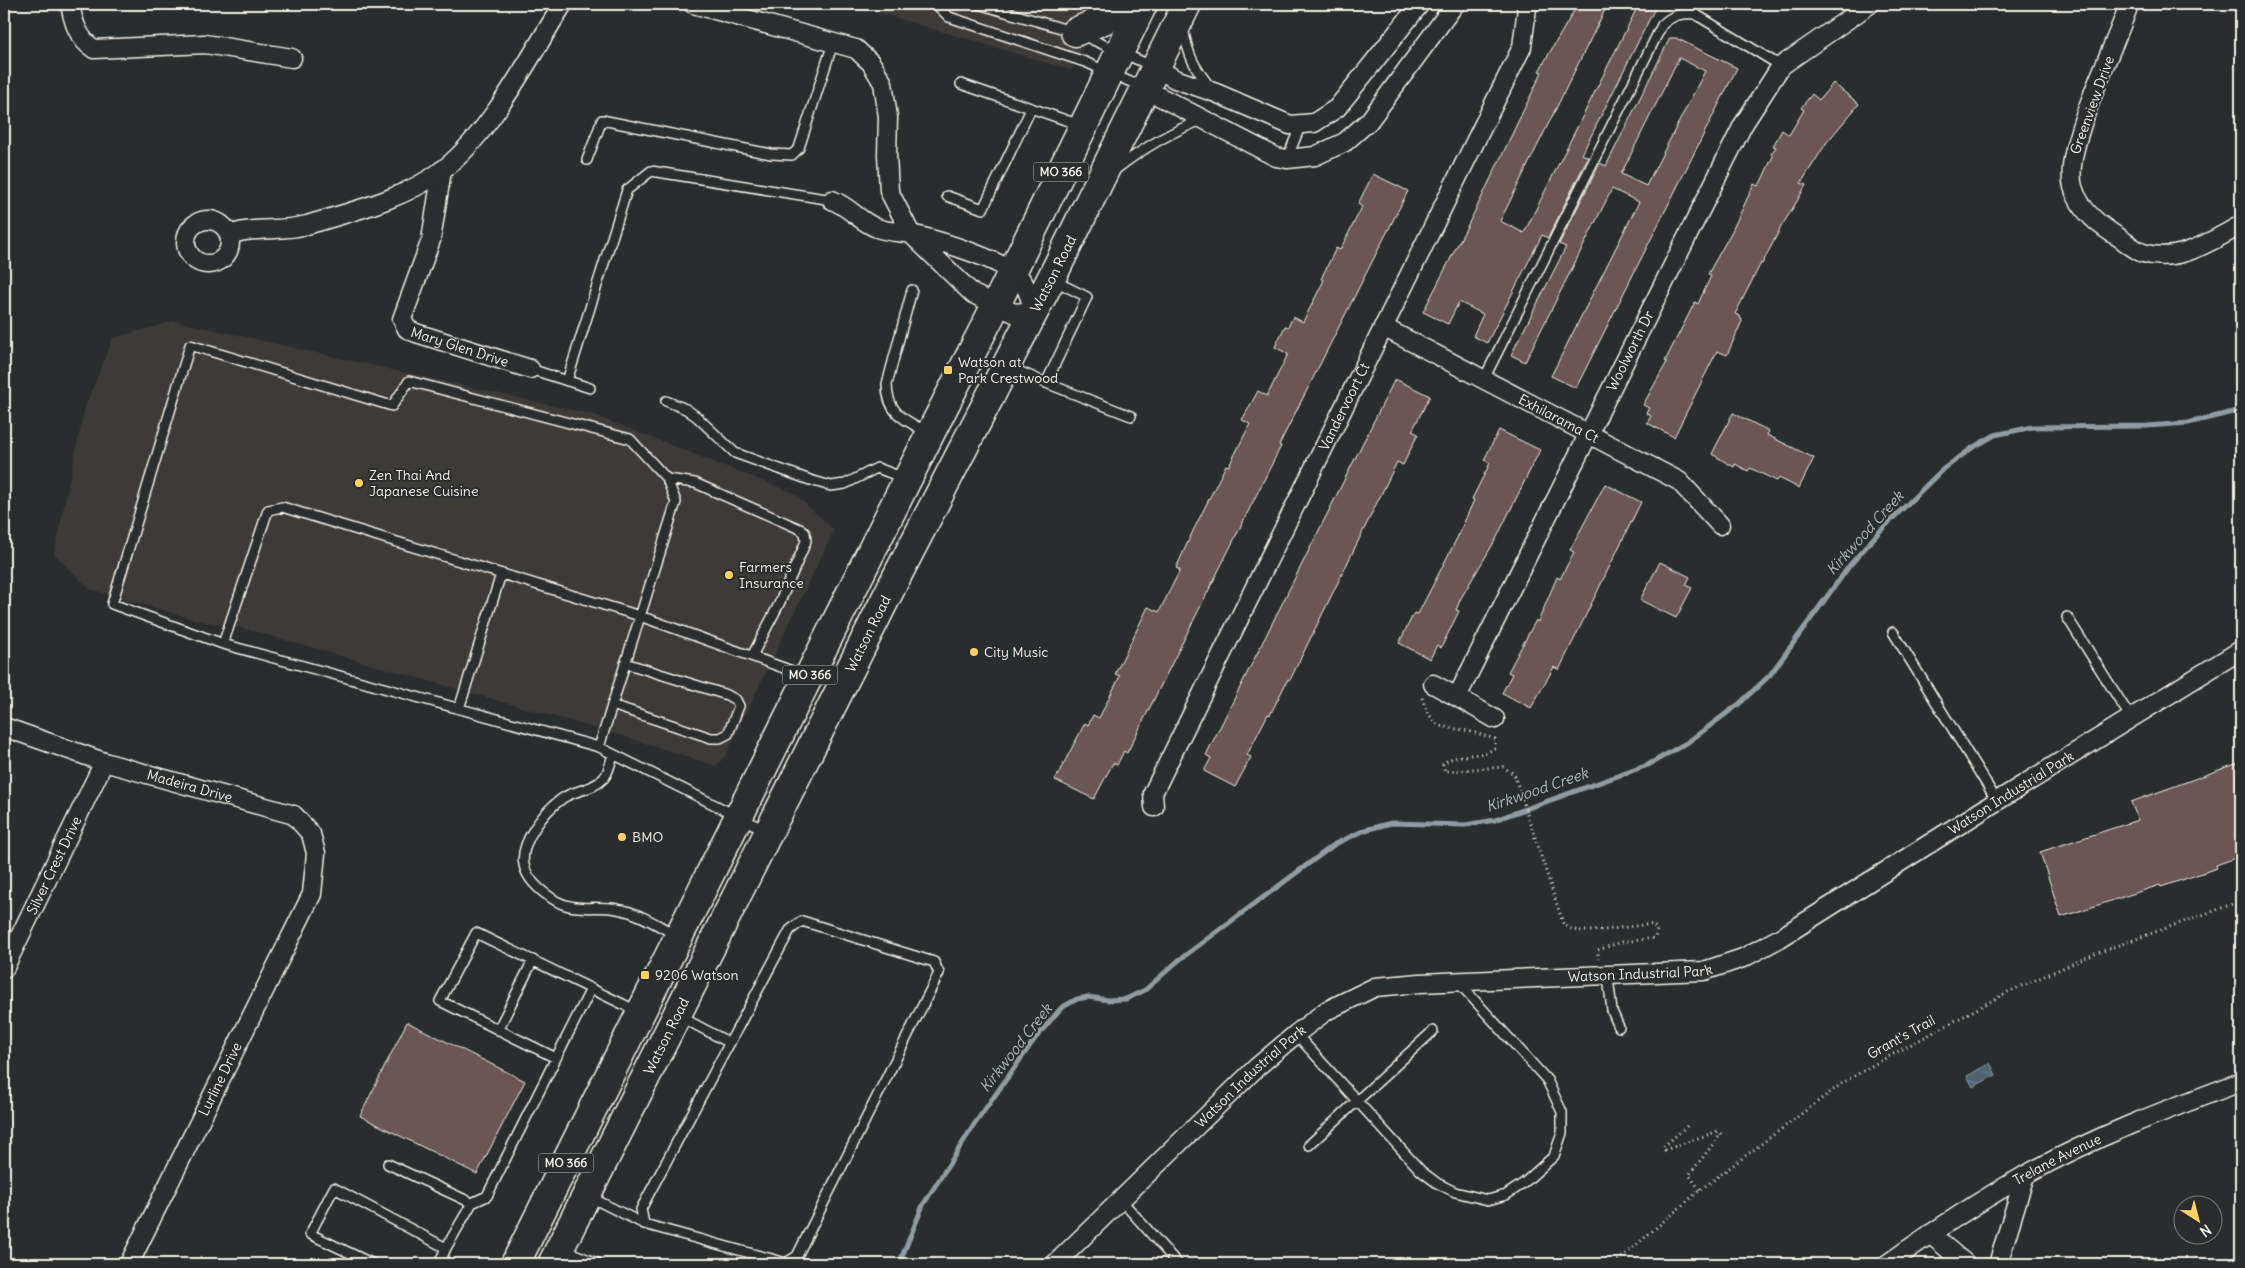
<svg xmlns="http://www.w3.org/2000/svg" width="2245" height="1268" font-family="Delius,sans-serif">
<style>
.built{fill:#3d3a39}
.water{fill:url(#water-ripples);stroke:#919ca2}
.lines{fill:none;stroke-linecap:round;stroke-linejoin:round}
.stream{stroke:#919ca2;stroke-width:5}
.building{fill:#695754;stroke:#f4f1e8;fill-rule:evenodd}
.lane-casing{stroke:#f4f1e8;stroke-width:12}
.street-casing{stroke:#f4f1e8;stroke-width:21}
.primary-casing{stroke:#f4f1e8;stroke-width:31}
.path{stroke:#f4f1e8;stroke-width:3;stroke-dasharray:1 4;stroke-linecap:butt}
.lane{stroke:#2a2d2e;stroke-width:9}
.street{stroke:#2a2d2e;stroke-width:18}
.primary{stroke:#2a2d2e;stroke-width:28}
.poi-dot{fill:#ffd166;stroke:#2a2d2e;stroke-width:2}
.labels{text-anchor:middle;stroke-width:4;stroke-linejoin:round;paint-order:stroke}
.shield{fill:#2a2d2e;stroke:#b7b6b0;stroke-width:1}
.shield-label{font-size:12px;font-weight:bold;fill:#f4f1e8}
.street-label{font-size:14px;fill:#f4f1e8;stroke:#2a2d2e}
.poi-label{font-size:14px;fill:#f4f1e8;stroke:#2a2d2e;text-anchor:start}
.water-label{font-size:15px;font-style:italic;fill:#b2b9b9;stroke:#2a2d2e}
</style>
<defs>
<pattern id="water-ripples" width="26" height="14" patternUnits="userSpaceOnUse" patternTransform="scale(1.25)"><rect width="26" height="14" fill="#4f6473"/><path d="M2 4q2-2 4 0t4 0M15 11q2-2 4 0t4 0" fill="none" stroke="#697b87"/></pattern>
</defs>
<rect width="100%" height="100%" fill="#2a2d2e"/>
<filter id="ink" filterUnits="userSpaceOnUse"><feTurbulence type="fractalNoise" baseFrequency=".02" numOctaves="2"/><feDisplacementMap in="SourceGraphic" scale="10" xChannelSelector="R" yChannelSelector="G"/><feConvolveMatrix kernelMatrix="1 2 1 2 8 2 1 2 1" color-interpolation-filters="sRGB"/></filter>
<g filter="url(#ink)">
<!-- built -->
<path class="built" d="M850 4H1106L1071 70Z
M175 321 594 415 794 493 834 530 726 755 716 766 623 736 246 629 200 621 90 589 54 554 85 407 113 338Z"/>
<!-- water -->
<path class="water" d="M1990 1063 1996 1075 1973 1087 1967 1076Z"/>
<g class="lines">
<!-- stream -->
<path class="stream" d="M899 1264 923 1205 974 1125 1034 1040 1061 1008 1077 999 1088 997 1108 1000 1126 999 1145 990 1179 960 1335 844 1365 830 1391 823 1465 825 1495 820 1648 765 1688 742 1739 704 1770 675 1850 565 1879 532 1942 470 1972 448 1995 435 2032 427 2147 426 2188 423 2241 410"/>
</g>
<!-- building -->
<path class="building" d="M1578 4H1608L1500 221 1524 233 1639 4H1657L1582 154 1588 157 1548 238 1542 235 1487 343 1473 336 1483 314 1459 302 1448 324 1423 312 1476 209 1542 72 1539 71Z
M1670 38H1676L1737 68 1576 388 1551 376 1639 202 1612 189 1525 362 1511 355 1566 247 1559 244 1600 163 1606 166ZM1679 58 1705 71 1646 186 1621 174Z
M1833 83 1859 104 1827 142 1801 183 1806 185 1796 203 1781 227 1762 264 1761 263 1735 314 1740 316 1742 321 1727 355 1717 351 1674 437 1647 423 1651 416 1646 413 1649 408 1643 405 1667 362 1665 361 1695 302 1698 304 1711 276 1708 274 1732 231 1754 184 1758 186 1761 182 1773 156 1771 154 1776 147 1773 146 1782 130 1789 135 1804 110 1801 108 1812 94 1819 100Z
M1373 174 1408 191 1279 445 1281 446 1127 753 1124 751 1117 765 1113 763 1094 799 1055 780 1085 723 1088 725 1093 715 1099 718 1120 676 1115 674 1148 607 1159 612 1180 570 1176 568 1193 531 1226 465 1229 466 1250 424 1242 420 1258 391 1267 396 1288 354 1275 347 1285 326 1288 327 1293 317 1303 322 1324 280 1321 279 1336 248 1340 250 1362 207 1358 204Z
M1395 379 1430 396 1412 431 1418 434 1403 465 1397 462 1290 680 1288 679 1270 715 1268 714 1247 755 1251 757 1235 787 1204 771 1211 758 1206 755Z
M1733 413 1769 431 1767 435 1814 458 1799 488 1779 478 1777 481 1750 468 1748 471 1735 464 1734 467 1712 454Z
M1499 430 1540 450 1496 539 1461 598 1456 610 1459 611 1441 648 1437 645 1430 659 1399 643 1414 613 1418 614 1457 538 1474 500 1472 499 1490 463 1484 460Z
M1605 484 1641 502 1559 670 1554 667 1531 708 1502 693 1512 674 1508 672 1536 620 1538 622 1557 577 1560 579 1574 552 1570 550Z
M1660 562 1690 577 1686 585 1692 588 1676 618 1640 600Z
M2241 762V856L2216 865 2217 868 2161 887 2160 885 2061 917 2040 852 2138 820 2131 802Z
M407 1022 525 1081 477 1174 360 1116Z"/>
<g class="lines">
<defs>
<path id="lane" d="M936 4 949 17 1085 62 1142 87
M978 4 1075 32 1154 67
M1053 4H1063
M1183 28C1188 55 1194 68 1212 89
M961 84 1080 125
M1287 159 1301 124
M587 160 602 120 771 154 792 155 799 148 833 43
M1115 170C1142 149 1170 132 1202 120
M947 196 983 209 1031 109
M912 290 887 384C887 413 904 420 927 432
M1009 367 1046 383 1131 416
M530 369 590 388
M1484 379 1662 25C1672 15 1681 13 1695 14L1781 66
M567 381 627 190 651 171 832 200
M1046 383 1087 297 1053 280
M666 401 686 409 697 417 735 453 810 480 831 486 845 484 877 468 904 478
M667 479 695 483 800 529 805 533 806 541 802 551 779 604 752 656
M2067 617 2131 718
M1893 632 1997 801
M223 644 268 510 282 507 640 616 806 676
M612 705 711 738H720L728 734 739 706 736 700 727 695 625 663
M459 709 501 574
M599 747 676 502 667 479 630 439 409 381 392 406 190 345 112 604 223 644 599 747 767 831
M613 754C611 761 609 772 604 778 593 790 575 790 563 798 545 810 519 843 524 865 527 880 543 893 556 901 576 912 596 905 617 909 638 912 657 925 676 935
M802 921 934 962 939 973 797 1256 786 1263 644 1224 641 1209 790 930Z
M1608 977 1612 1011 1619 1027
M591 989 556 1058 440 1001 476 933 639 1012
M679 1016 730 1043
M498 1030 533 960
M1296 1034 1421 1171 1437 1183 1455 1192 1488 1200 1506 1195 1524 1183 1554 1156 1562 1133V1112L1547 1080 1458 982
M1309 1145 1433 1031
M388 1164 472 1203 487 1196 556 1058
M588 1196 644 1224
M1121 1200 1178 1264
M562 1249 599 1264
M373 1264 310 1234 334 1188 446 1248 472 1203
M439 1264 446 1248"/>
<g id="street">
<path d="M70 4C73 21 78 39 94 49L205 44 292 58"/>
<path d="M693 4 856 49 871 63 883 83 888 117 887 155 889 191 911 234 973 294 1014 313 1034 311C1031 302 1028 290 1023 282 1010 261 937 240 911 234 900 232 888 232 877 228 860 222 850 207 832 200"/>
<path d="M2129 4C2116 46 2062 147 2073 187 2080 211 2100 226 2120 238 2127 243 2135 250 2143 253 2178 264 2211 241 2241 225"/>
<path d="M1155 67 1175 79 1216 93 1290 125 1314 123 1337 108 1420 4"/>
<path d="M1145 89 1276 157 1287 159 1315 156 1345 142 1369 121 1455 4"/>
<path id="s1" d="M442 170 431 240 402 319 407 329 416 333 530 369"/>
<circle cx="208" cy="242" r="22"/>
<path d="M229 235C253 226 282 232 307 225 353 211 405 199 444 169 492 131 530 56 563 4"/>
<path id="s2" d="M1383 327 1679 481 1720 525"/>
<path d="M1433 684 1457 697"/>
<path id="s3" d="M1495 719 1457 697 1743 125 1781 66 1870 4"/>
<path id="s4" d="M4 727 104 762 294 815 311 834 316 853 312 894 129 1264"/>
<path id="s5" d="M1154 807 1153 793 1522 47 1527 8 1525 4"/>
<path id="s6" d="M4 969 104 762"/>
<path d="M1930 1234 1966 1264"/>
<path id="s7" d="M1055 1264 1257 1067 1296 1034 1326 1011 1375 987 1420 983 1704 971 1743 958 1780 938 1997 801 2241 650"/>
<path id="s8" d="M1887 1264C1931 1233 1977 1202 2024 1176 2093 1137 2168 1109 2241 1082"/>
<path d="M1998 1264 2025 1175"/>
</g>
<g id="primary">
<path d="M1075 32 1113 16 1129 4"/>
<path d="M515 1264 930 434 996 305 1143 4"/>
<path id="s9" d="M552 1264 895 580 1051 279 1187 4"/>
</g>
</defs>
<!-- lane casing -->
<use href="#lane" class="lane-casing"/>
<!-- street casing -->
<use href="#street" class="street-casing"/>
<!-- primary casing -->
<use href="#primary" class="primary-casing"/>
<!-- path -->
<path class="path" d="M1422 698 1427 712 1439 726 1469 731 1495 739V748C1480 759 1457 751 1443 764L1445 771 1503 767 1514 774 1563 923C1575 941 1632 923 1653 925L1657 930 1655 938 1622 942 1598 950V959
M1687 1126 1663 1147 1665 1150 1718 1131 1721 1134 1689 1175 1700 1190
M1614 1264 1700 1190 1844 1082 1875 1064 2008 992 2097 953 2241 901"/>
<!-- lane -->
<use href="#lane" class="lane"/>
<!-- street -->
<use href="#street" class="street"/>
<!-- primary -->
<use href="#primary" class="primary"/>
</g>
</g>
<!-- markers -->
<g class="poi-dot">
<rect x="943" y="365" width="10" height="10" rx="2.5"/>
<circle cx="359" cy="483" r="5"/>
<circle cx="729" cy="575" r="5"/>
<circle cx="974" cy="652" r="5"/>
<circle cx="622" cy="837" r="5"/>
<rect x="640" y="970" width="10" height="10" rx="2.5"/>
</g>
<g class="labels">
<!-- shield labels -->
<g class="shield">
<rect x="1033.5" y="162.5" width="55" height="19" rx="4"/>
<rect x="782.5" y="665.5" width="55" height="19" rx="4"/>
<rect x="538.5" y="1153.5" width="55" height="19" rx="4"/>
</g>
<g class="shield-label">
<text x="1061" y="176">MO 366</text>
<text x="810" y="679">MO 366</text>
<text x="566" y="1167">MO 366</text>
</g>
<!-- street labels -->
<g class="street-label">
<text transform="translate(2092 105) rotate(-70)" y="5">Greenview Drive</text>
<text dy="5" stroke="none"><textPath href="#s9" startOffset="1110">Watson Road</textPath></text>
<text dy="5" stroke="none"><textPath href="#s1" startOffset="222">Mary Glen Drive</textPath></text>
<text dy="5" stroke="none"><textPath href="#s3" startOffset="431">Woolworth Dr</textPath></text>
<text dy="5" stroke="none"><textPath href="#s5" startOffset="445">Vandervoort Ct</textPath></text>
<text dy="5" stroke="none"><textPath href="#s2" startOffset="198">Exhilarama Ct</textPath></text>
<text dy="5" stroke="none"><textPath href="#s9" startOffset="705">Watson Road</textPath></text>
<text dy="5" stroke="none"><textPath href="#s4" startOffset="195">Madeira Drive</textPath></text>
<text dy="5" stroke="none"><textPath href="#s7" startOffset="1111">Watson Industrial Park</textPath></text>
<text dy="5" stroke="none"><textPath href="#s6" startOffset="115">Silver Crest Drive</textPath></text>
<text dy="5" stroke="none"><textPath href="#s7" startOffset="691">Watson Industrial Park</textPath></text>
<text dy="5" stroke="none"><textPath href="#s9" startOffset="255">Watson Road</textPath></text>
<text transform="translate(1901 1037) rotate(-29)" y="5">Grant's Trail</text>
<text dy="5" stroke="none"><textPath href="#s7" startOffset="271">Watson Industrial Park</textPath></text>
<text transform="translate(220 1079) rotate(-64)" y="5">Lurline Drive</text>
<text dy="5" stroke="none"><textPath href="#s8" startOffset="200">Trelane Avenue</textPath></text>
</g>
<!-- poi labels -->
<g class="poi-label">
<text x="958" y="367">Watson at<tspan x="958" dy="16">Park Crestwood</tspan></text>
<text x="369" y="480">Zen Thai And<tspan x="369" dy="16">Japanese Cuisine</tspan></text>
<text x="739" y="572">Farmers<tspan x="739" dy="16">Insurance</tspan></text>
<text x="984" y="657">City Music</text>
<text x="632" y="842">BMO</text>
<text x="655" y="980">9206 Watson</text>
</g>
<!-- water labels -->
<g class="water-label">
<text transform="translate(1865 533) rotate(-48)" y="5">Kirkwood Creek</text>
<text transform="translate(1537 790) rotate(-19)" y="5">Kirkwood Creek</text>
<text transform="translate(1016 1048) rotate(-52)" y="5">Kirkwood Creek</text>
</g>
</g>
<!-- margin -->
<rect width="2245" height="1268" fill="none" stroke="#2a2d2e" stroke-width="20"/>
<rect x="10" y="10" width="2225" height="1248" fill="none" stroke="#f4f1e8" stroke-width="2" filter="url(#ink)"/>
<!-- north arrow -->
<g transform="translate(2198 1220) rotate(144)"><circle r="24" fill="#2a2d2e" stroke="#7b7b78"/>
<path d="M0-4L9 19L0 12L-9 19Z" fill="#ffd166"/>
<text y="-8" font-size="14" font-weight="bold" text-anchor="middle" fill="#f4f1e8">N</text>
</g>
</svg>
